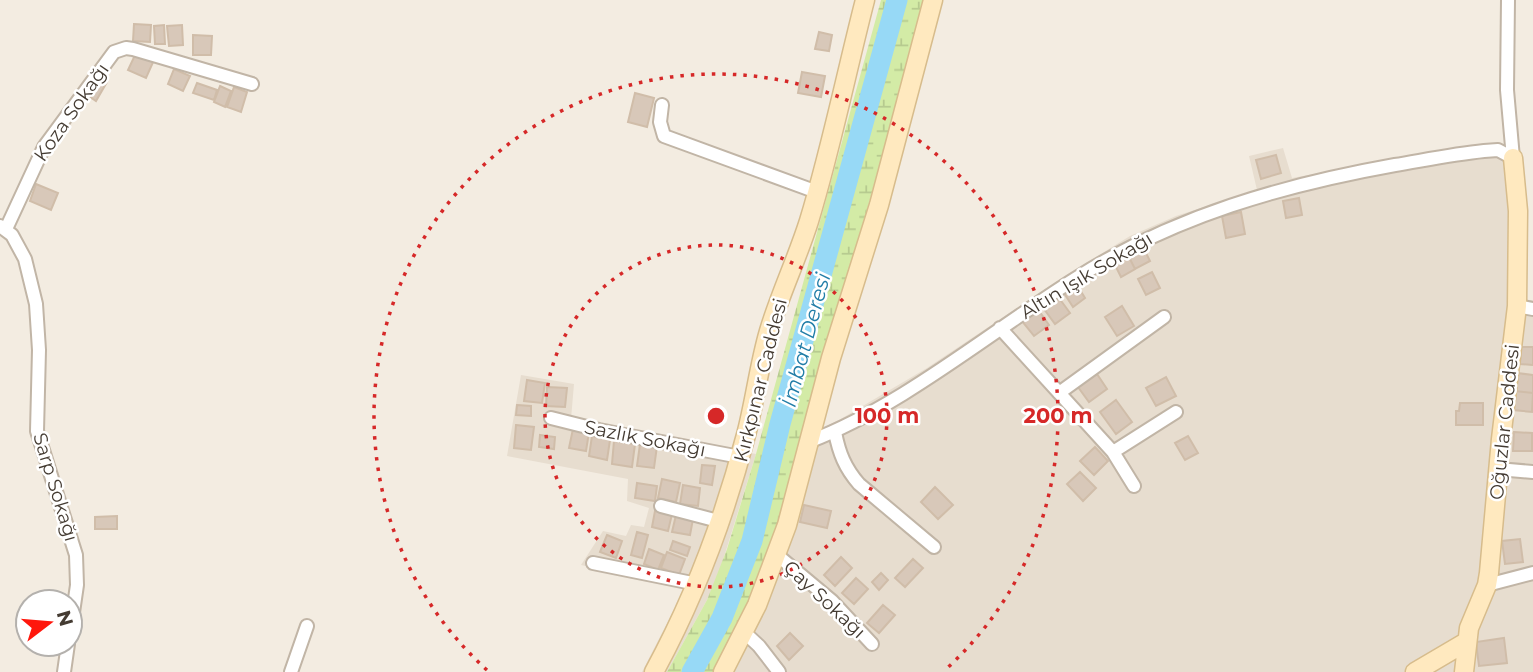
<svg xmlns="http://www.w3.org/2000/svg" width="1533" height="672" font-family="Montserrat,sans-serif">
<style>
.residential{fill:#e7ddcf}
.wetland{fill:url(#wetland-marsh)}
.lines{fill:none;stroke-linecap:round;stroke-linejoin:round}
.river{stroke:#97d9f6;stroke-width:21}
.building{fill:#d8c8b9;stroke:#d0bda9;stroke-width:2}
.street-casing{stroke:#c1b5a6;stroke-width:16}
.secondary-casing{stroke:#d7bc8c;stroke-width:21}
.street{stroke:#fff;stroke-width:12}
.secondary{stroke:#ffe9bf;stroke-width:18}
.ring{fill:none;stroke:#d62828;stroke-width:3.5;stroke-dasharray:3.5 7}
.labels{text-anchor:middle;stroke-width:5;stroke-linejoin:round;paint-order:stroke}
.street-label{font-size:19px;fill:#443b32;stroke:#fff}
.water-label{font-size:21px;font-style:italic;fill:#217da7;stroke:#fff}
.centre{fill:#d62828;stroke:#fff;stroke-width:3.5}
.ring-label{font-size:21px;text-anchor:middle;font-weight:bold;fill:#d62828;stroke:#fff;stroke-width:5;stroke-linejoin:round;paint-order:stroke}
</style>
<defs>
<pattern id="wetland-marsh" width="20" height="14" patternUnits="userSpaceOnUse" patternTransform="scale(1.75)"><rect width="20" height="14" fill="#d3eba6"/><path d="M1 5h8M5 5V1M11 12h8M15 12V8" fill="none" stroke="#b6ca8f"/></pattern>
</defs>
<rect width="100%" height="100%" fill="#f3ece1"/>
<!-- residential -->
<path class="residential" d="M1283 148 1292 178 1391 160 1506 148 1525 299 1533 301V672H714L742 617 804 437 839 420 927 368 1065 276 1130 236 1176 216 1257 190 1249 156Z
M521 375 574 384 571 419 756 454 719 573 707 600 667 672H642L685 588 581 565 603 531 626 536 631 525 644 527 649 508 627 501 628 479 507 456Z"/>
<!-- wetland -->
<path class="wetland" d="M881 0H924L869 203 825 349 772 551 714 672H667L707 600 727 549 756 454Z"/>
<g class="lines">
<!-- river -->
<path class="river" d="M692 672 722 618 752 541 780 424 897 0"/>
</g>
<!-- building -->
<path class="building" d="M134 24 151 25 150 42 133 41Z
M164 25 165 44H155L154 26Z
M182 25 183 45 169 46 167 26Z
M819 32 832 35 829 51 815 49Z
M193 35 212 36 211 55H193Z
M136 53 154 60 146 78 128 70Z
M174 69 190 76 183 91 168 84Z
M802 72 825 76 821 97 798 93Z
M101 78 107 82 96 101 90 97Z
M197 83 217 90 214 100 193 93Z
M220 86 231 91 225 107 214 102Z
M234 87 247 92 241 112 227 107Z
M635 93 654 98 647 127 628 122Z
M1276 155 1281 173 1261 179 1256 160Z
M36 184 58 193 51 210 30 201Z
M1299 198 1302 215 1286 218 1283 201Z
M1241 212 1245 234 1226 238 1222 216Z
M1142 245 1150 261 1135 269 1127 253Z
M1127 253 1135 269 1121 277 1113 261Z
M1152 272 1160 288 1146 295 1138 279Z
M1077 285 1085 298 1073 307 1064 293Z
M1059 298 1070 313 1055 324 1044 309Z
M1122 306 1134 326 1117 336 1105 317Z
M1037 308 1049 325 1034 336 1021 320Z
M1521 347H1533V365L1520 364Z
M1517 373 1533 375V393L1515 391Z
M1097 374 1107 389 1089 402 1078 387Z
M1166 377 1176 396 1156 406 1146 388Z
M527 380 545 383 542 403 524 401Z
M547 387 567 388 565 407 546 406Z
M1515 391 1533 393 1532 412 1513 410Z
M1116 400 1132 422 1116 434 1100 412Z
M1460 403H1483V425H1456V411H1459Z
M517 405 531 406V416L516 415Z
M516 425 534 427 531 450 514 448Z
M573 429 589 432 586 451 569 448Z
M1514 432 1532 433V451H1513Z
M540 435 555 437 554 449 539 447Z
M592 436 610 440 607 460 589 456Z
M1188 436 1198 453 1185 460 1175 443Z
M614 441 635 444 632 467 612 464Z
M640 444 657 446 654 468 637 466Z
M1095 447 1108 461 1094 475 1080 461Z
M702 465 715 466 712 485 700 483Z
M1080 472 1096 488 1083 501 1067 484Z
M662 479 680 483 676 502 658 498Z
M637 483 657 486 655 501 635 498Z
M683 485 700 488 698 506 680 504Z
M935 487 953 505 938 519 921 502Z
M804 505 831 511 827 528 800 522Z
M655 511 672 514 668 531 652 527Z
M676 515 693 519 690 535 672 532Z
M117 516V529H95V517Z
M637 532 648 535 642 558 631 555Z
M607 535 622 541 616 558 600 552Z
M1520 539 1523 562 1505 564 1502 541Z
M673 541 690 547 687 556 670 550Z
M649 549 664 555 658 570 644 564Z
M667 552 685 559 679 575 661 568Z
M841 557 852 568 835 586 824 575Z
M913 559 923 568 905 587 895 578Z
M881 573 888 580 879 590 872 582Z
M856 578 868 589 854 604 842 593Z
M883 605 895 615 879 633 867 623Z
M790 633 803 646 789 660 777 646Z
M1504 638 1507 663 1479 666 1476 642Z"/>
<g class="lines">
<defs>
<path id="street" d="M1508 0 1507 90 1513 158
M662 105 660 122 664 136 817 192
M0 226 12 235 25 259 36 304 39 350 37 431 76 555 77 585 70 633
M6 229 44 147 114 52 126 48 133 49 252 84
M1517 306 1533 309
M1000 328 1113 452 1134 486
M1059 393 1164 317
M551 418 599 430 740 457
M835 432C839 453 845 468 859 484L934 547
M808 442C903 406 991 331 1078 277 1175 216 1283 185 1395 165 1425 160 1454 154 1484 151L1498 150 1513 158
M1113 452 1176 412
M1498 469 1533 472
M661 506 722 522
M777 555 832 601 872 644
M593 563 697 584
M1487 585 1533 573
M745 633 759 646 779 672
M64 672 68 644
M291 672 307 626"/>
<path id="secondary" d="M654 672C696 595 724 519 746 435 755 401 759 365 769 331 780 294 797 259 809 221 831 149 846 74 865 0
M723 672 757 605 787 525 831 358 879 205 933 0
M1415 672 1466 642
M1464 672 1469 628 1487 585 1489 573 1501 439 1517 306 1518 211 1513 158"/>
</defs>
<!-- street casing -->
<use href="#street" class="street-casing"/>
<!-- secondary casing -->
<use href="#secondary" class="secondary-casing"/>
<!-- street -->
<use href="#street" class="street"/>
<!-- secondary -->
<use href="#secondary" class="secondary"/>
</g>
<!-- distance rings -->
<g class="ring">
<circle cx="716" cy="416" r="171"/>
<path d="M487 670A342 342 0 1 1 945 670"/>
</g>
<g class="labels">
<!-- street labels -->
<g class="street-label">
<text transform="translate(71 112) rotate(-55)" y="7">Koza Sokağı</text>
<text transform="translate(1086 275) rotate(-31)" y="7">Altın Işık Sokağı</text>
<text transform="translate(760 380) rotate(-76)" y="7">Kırkpınar Caddesi</text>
<text transform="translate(1504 422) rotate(-84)" y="7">Oğuzlar Caddesi</text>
<text transform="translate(645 438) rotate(11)" y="7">Sazlık Sokağı</text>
<text transform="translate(56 487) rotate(73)" y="7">Sarp Sokağı</text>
<text transform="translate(825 599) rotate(43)" y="7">Çay Sokağı</text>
</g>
<!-- water labels -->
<g class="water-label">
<text transform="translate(806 340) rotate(-75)" y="7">İmbat Deresi</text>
</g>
</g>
<circle cx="716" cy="416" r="10" class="centre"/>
<g class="ring-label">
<text x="887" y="423">100 m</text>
<text x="1058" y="423">200 m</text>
</g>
<!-- north arrow -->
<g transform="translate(49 623) rotate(74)"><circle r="33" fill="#ffffff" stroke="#b4b1ad" stroke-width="2"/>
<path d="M0-5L12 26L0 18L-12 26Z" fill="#ff170c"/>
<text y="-10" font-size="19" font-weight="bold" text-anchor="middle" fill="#443b32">N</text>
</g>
</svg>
